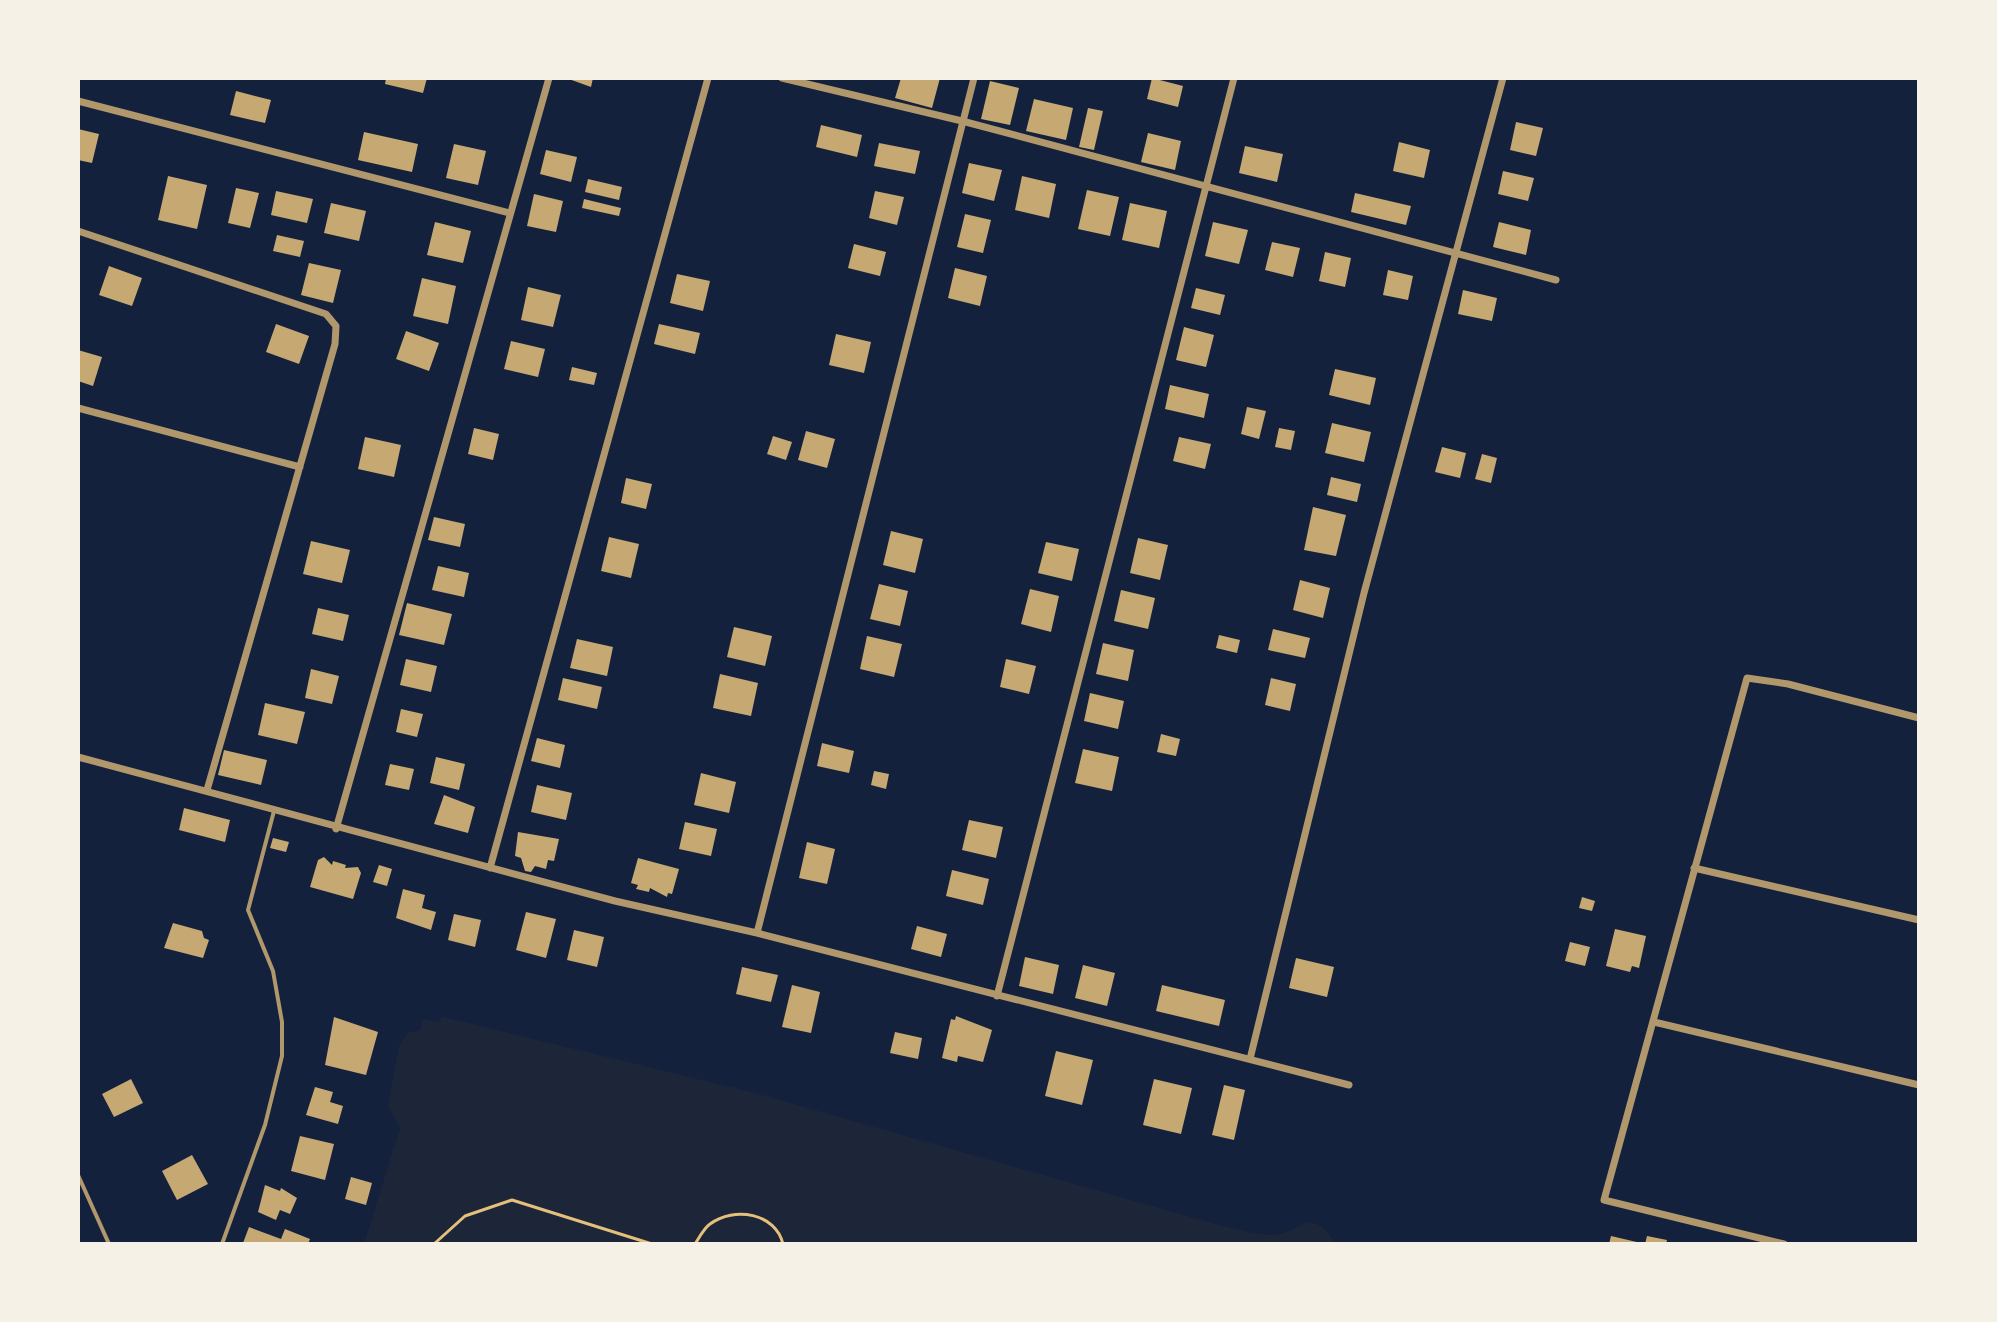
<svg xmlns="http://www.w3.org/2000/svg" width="1997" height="1322" font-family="Helvetica,sans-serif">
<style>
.green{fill:#1d2539}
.building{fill:#c6a872}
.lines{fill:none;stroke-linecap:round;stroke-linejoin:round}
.path{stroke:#e5c07b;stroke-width:3}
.service{stroke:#b1986c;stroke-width:4}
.minor{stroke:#b1986c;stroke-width:7}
</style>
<rect width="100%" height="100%" fill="#14213d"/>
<!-- green -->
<path class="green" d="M443 1017 755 1093 1222 1226C1238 1229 1256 1235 1272 1235 1298 1235 1311 1203 1336 1244H364L400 1128 388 1106 399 1046 408 1033 420 1030 423 1019 437 1022Z"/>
<!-- building -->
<path class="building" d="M386 78H427L423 93 385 84Z
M566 78H593L591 87Z
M901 78H940L932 108 895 98Z
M1152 78 1183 86 1178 107 1147 99Z
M990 81 1019 88 1010 125 981 119Z
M236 91 271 100 265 123 230 115Z
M1034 99 1073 108 1066 140 1026 131Z
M1088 108 1103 111 1094 150 1079 147Z
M1516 122 1543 128 1536 156 1510 150Z
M821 125 862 135 857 157 816 147Z
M78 129 99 134 92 163 78 160Z
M364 132 418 144 412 172 358 160Z
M1148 133 1181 141 1175 170 1141 162Z
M1399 142 1430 150 1424 178 1393 171Z
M879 143 920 151 915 174 874 166Z
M454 144 486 151 478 185 446 178Z
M1245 146 1283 154 1277 182 1239 173Z
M546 150 577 157 571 182 540 174Z
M969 163 1002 170 994 201 962 193Z
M1503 171 1534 178 1528 201 1498 194Z
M168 176 207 185 197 229 158 220Z
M1022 176 1056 184 1049 218 1015 210Z
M588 179 622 187 619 200 585 192Z
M236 188 259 193 250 228 228 223Z
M1087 190 1119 197 1110 236 1078 229Z
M276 191 313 199 307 223 271 215Z
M875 191 904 197 897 225 869 218Z
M1355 193 1411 206 1406 225 1351 212Z
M534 194 563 201 556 232 527 226Z
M584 199 621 208 619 216 582 208Z
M331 203 366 211 359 241 324 233Z
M1130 203 1167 211 1159 248 1122 240Z
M965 214 991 220 983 253 957 247Z
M435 222 471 231 463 263 427 255Z
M1213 222 1248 230 1239 264 1205 256Z
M1499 222 1531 230 1526 255 1493 247Z
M277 235 304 241 300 257 273 251Z
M1272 242 1300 248 1293 277 1265 270Z
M854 244 886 252 880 276 848 268Z
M1325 252 1351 258 1345 287 1319 281Z
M309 263 341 270 333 303 301 295Z
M109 266 142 278 132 306 99 295Z
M955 268 987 276 980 306 948 298Z
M1388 270 1413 276 1408 300 1383 295Z
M677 274 710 281 703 311 670 303Z
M422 278 456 286 448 324 413 316Z
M528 287 561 295 553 327 521 320Z
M1196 288 1225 295 1220 315 1191 308Z
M1463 290 1497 298 1492 321 1458 314Z
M276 324 309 336 299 364 266 352Z
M659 324 700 333 695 354 654 344Z
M1184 327 1214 335 1206 367 1176 360Z
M406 331 439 343 429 371 396 359Z
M836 334 871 342 864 373 829 365Z
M511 341 545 349 538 377 504 369Z
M78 350 102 357 93 386 78 381Z
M572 367 597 373 594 385 569 380Z
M1335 369 1376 378 1370 405 1329 395Z
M1170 385 1209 394 1204 418 1165 409Z
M1247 407 1266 411 1259 439 1241 434Z
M1332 423 1371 432 1364 462 1325 453Z
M474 428 499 434 493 460 468 454Z
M1279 428 1295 431 1291 450 1275 447Z
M806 431 835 439 827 468 798 460Z
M773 436 792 442 786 460 767 454Z
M365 437 401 445 394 477 358 469Z
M1179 437 1211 444 1205 469 1173 461Z
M1442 447 1466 453 1460 478 1435 472Z
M1482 454 1497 458 1491 483 1475 479Z
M1331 477 1361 484 1357 502 1327 495Z
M626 478 652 484 646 509 621 503Z
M1313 507 1346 515 1336 556 1304 550Z
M434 517 465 524 460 547 428 540Z
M891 531 923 539 915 573 883 565Z
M609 537 639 544 631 578 601 571Z
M1138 538 1168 545 1160 580 1130 573Z
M311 541 350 550 342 583 303 574Z
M1046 542 1079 549 1072 581 1038 573Z
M438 566 469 573 464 597 432 590Z
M1300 580 1330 588 1323 618 1293 610Z
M879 584 908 591 900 626 870 619Z
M1030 589 1059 596 1051 632 1021 624Z
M1121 590 1155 598 1148 629 1114 621Z
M407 603 452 614 444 645 399 635Z
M318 608 349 615 343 641 312 634Z
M734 627 772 636 765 666 727 657Z
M1273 629 1310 638 1305 658 1268 650Z
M1219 635 1240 640 1237 653 1216 648Z
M867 636 902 644 894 677 860 669Z
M577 639 613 647 607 676 570 668Z
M1103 643 1134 650 1128 681 1096 674Z
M406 659 437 666 431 692 400 685Z
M1006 659 1036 666 1029 694 1000 687Z
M311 669 339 676 332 704 305 698Z
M720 674 758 683 751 716 713 708Z
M563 678 602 687 597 709 558 700Z
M1271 678 1296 684 1290 711 1265 705Z
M1090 693 1124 701 1118 729 1084 721Z
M265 703 305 712 297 744 258 735Z
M401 709 423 714 417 737 396 732Z
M1161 734 1180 739 1176 756 1157 752Z
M537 738 565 745 560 768 531 761Z
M822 743 854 751 849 773 817 766Z
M1083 749 1119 757 1112 791 1075 783Z
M224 750 267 760 261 785 218 775Z
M436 757 465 764 459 790 430 783Z
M390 764 414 769 409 790 385 785Z
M874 771 889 774 886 789 871 785Z
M701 773 736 782 729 813 694 805Z
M537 785 572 793 566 820 531 812Z
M444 795 475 807 468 833 434 824Z
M184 808 230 820 225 842 179 830Z
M969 820 1003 827 996 858 962 850Z
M685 822 717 829 711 856 679 849Z
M518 832 559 839 554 861 548 860 546 869 535 866 531 872 525 871 521 858 515 856Z
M273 838 289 842 286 852 270 848Z
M807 842 835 849 827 884 799 878Z
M324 857 332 865 333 861 346 865 345 868 358 867 361 873 353 899 310 887 318 860Z
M638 858 679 869 672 894 668 893 667 897 650 888 649 892 636 889 638 885 631 883Z
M379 865 392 869 387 886 373 882Z
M952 870 989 879 983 905 946 896Z
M403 889 425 895 422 908 436 912 431 930 396 918Z
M1582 897 1595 901 1592 911 1579 908Z
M526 912 556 919 546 958 516 950Z
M454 914 481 920 475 947 448 940Z
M173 923 202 931 204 938 209 940 203 958 164 948Z
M917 926 947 934 941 957 911 949Z
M1615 929 1646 936 1639 968 1632 966 1630 972 1606 966Z
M574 930 604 937 597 967 567 960Z
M1570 942 1590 947 1585 966 1565 961Z
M1025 957 1059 965 1053 994 1019 986Z
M1296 958 1334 967 1327 997 1289 988Z
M1083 965 1115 973 1107 1006 1075 998Z
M742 967 778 975 771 1002 736 994Z
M792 985 820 992 811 1033 782 1027Z
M1162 985 1225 1000 1219 1026 1156 1011Z
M956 1016 992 1030 983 1062 958 1056 957 1062 942 1058 951 1019 955 1020Z
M334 1017 378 1032 366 1075 325 1065Z
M895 1032 922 1038 918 1059 890 1053Z
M1056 1051 1093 1060 1082 1105 1045 1096Z
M131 1079 143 1103 114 1117 102 1094Z
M1154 1079 1192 1088 1181 1134 1143 1125Z
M1224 1085 1245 1090 1234 1140 1212 1135Z
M315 1087 333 1092 330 1102 343 1106 338 1124 306 1115Z
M300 1136 334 1144 325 1180 291 1171Z
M192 1155 208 1184 177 1200 162 1171Z
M351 1177 372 1183 366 1205 345 1199Z
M265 1185 280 1191 281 1188 297 1198 290 1214 280 1210 276 1220 258 1212Z
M249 1227 281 1239 285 1229 310 1239 308 1244H246L243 1243Z
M1611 1236 1641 1243V1244H1609Z
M1647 1236 1667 1240 1666 1244H1645Z"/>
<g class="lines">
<!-- path -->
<path class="path" d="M434 1244 465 1216 512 1200 652 1244
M695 1244C699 1238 704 1228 710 1224 734 1206 776 1213 783 1244"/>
<!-- service -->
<path class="service" d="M78 1175 109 1244
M222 1244 265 1125 282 1056V1022L273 971 248 910 274 811"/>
<!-- minor -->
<path class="minor" d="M782 78 962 121 1556 280
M78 101 510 213
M78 231 326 314 336 326 335 344 207 790
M78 408 300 467
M78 757 615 901 757 933 1349 1085
M336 829 549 78
M490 868 708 78
M1694 868 1919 920
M757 933 974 78
M997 996 1234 78
M1654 1022 1919 1085
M1250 1059 1364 593 1503 78
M1784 1244 1604 1200 1747 678 1788 684 1919 718"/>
</g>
<!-- border -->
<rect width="1997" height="1322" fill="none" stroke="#f6f1e7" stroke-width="160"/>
</svg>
